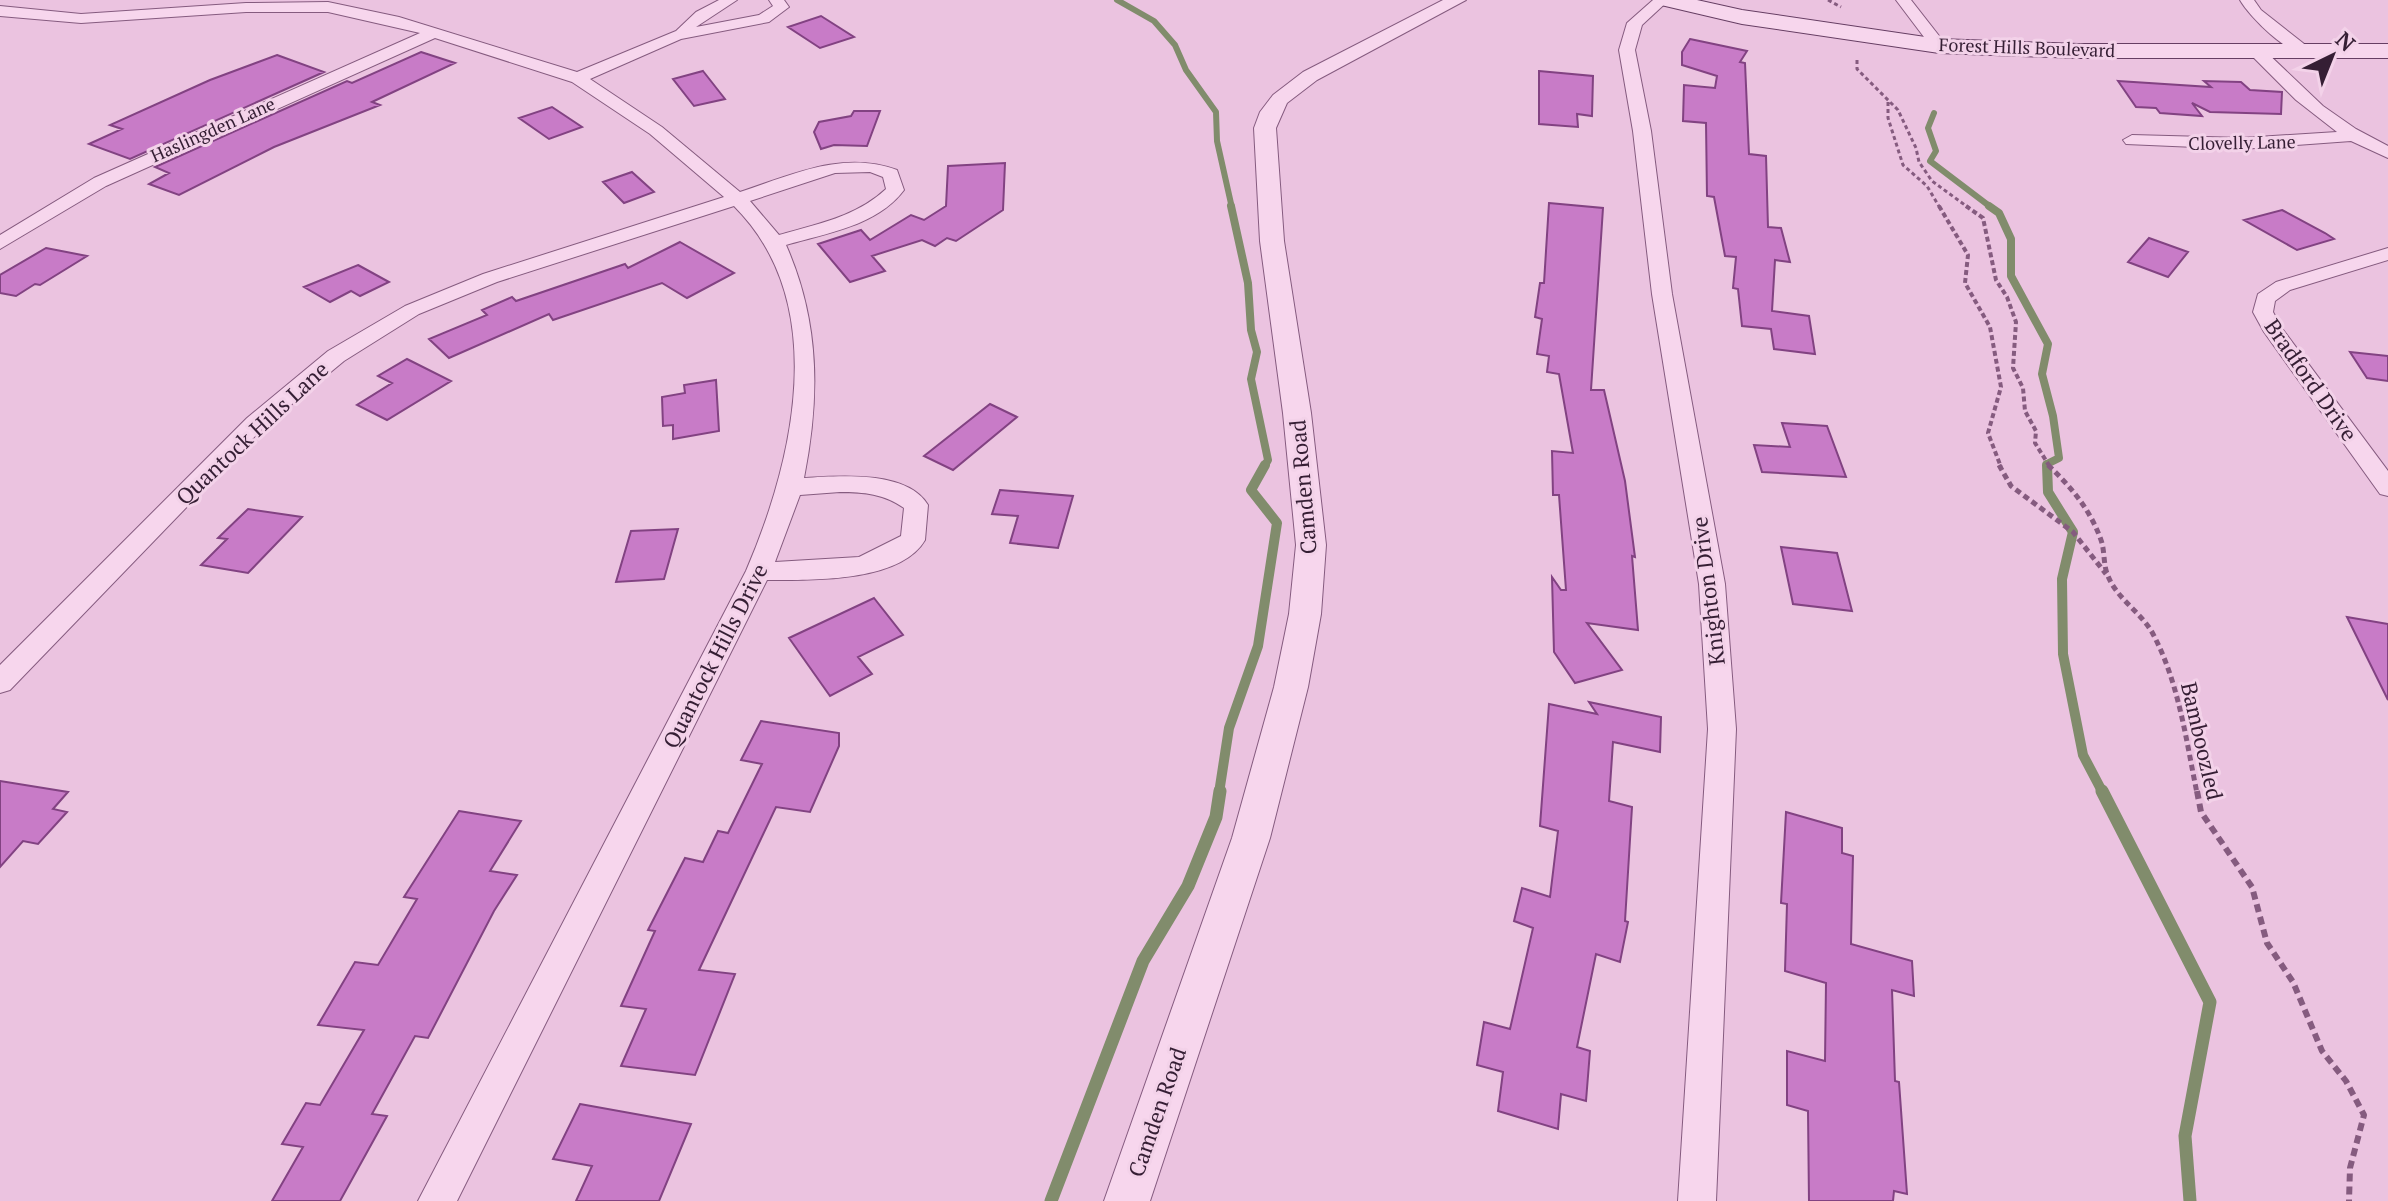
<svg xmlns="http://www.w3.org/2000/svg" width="2388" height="1201" font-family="'PT Serif',serif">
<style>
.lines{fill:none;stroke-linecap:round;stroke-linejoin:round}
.stream-far3{stroke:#818c6c;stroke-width:6}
.stream-far2{stroke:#818c6c;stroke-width:8}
.stream-far1{stroke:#818c6c;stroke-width:10}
.stream{stroke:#818c6c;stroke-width:13}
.building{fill:#c87bc7;stroke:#824282;stroke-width:2}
.minor-casing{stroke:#855b7f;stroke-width:2}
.tertiary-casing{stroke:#855b7f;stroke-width:2}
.secondary-casing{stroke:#663e63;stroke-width:2}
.path-far3{stroke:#855b7f;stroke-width:3;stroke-dasharray:4 3;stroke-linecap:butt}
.path-far2{stroke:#855b7f;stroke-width:4;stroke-dasharray:5 3;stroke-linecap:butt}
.path-far1{stroke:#855b7f;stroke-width:5;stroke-dasharray:6 4;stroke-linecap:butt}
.path{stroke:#855b7f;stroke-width:6;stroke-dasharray:8 5;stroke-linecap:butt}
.minor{fill:#f7d6ed;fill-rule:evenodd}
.tertiary{fill:#f7d6ed;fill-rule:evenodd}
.secondary{fill:#f7d6ed;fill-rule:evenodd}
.labels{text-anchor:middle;stroke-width:6;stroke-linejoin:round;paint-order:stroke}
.far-street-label{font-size:18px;fill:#351e34;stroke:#f3d2e9}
.street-label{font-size:22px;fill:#351e34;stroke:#f3d2e9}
</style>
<rect width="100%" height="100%" fill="#ebc3e0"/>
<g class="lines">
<!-- stream-far3 -->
<path class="stream-far3" d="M1117 0 1154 21 1175 45 1186 70 1216 112 1217 141 1232 208
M1934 113 1928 128 1936 151 1930 161 1992 208"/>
<!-- stream-far2 -->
<path class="stream-far2" d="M1231 206 1248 283 1251 330 1257 352 1251 379 1268 460 1264 467
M1989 206 1999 213 2011 239V276L2048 344 2042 374 2053 416 2059 458 2047 464V467"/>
<!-- stream-far1 -->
<path class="stream-far1" d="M2047 465 2048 492 2073 532 2062 579 2063 654 2083 755 2103 793
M1219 793 1229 728 1258 646 1277 523 1251 490 1265 465"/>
<!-- stream -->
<path class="stream" d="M2102 791 2210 1002 2185 1136 2190 1201
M1051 1201 1143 961 1188 886 1216 817 1220 791"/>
</g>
<!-- building -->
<path class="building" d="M821 16 854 37 820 48 788 27Z
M1690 39 1747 51 1740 62 1745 63 1749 154 1766 156 1768 227 1781 228 1790 262 1775 260 1772 311 1809 316 1815 354 1774 349 1771 329 1742 326 1738 289 1733 288 1736 257 1725 256 1714 197 1707 196 1706 123 1683 121 1684 85 1715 88 1717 76 1682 65V52Z
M421 52 455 63 372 102 380 105 274 147 179 195 149 184 169 173 155 167 347 81 352 83Z
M277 55 324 72 130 159 89 144 122 129 110 125 210 80Z
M703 71 725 99 694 106 673 79Z
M1539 71 1593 76 1592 116 1577 114 1578 127 1539 124Z
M2118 81 2211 87 2204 81 2241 82 2250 90 2282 92 2281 114 2210 112 2192 103 2202 116 2160 113 2156 108 2136 107Z
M552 107 582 127 549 139 519 118Z
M854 111H880L867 146 834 145 821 149 814 132 819 122 851 116Z
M1005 163 1003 210 956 241 947 238 935 246 922 240 872 256 885 271 850 282 818 244 861 230 870 240 911 215 924 220 946 206 948 166Z
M632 172 654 192 624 203 603 182Z
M1549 203 1603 208 1591 390H1604L1625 481 1635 557 1632 556 1638 630 1587 623 1622 670 1575 683 1554 652 1552 577 1561 590H1566L1559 495H1553L1552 451 1573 453 1559 374 1547 372 1549 356 1537 354 1542 319 1535 317 1540 283H1544Z
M2282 210 2325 233 2334 239 2297 250 2244 220Z
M2149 238 2188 252 2168 277 2128 262Z
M680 242 734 273 687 298 662 283 553 320 549 314 449 358 429 339 487 315 482 310 512 297 516 301 625 264 628 268Z
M46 248 87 256 40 285 35 284 16 296 0 293V275Z
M358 265 389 282 360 296 351 291 330 302 304 287Z
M2350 352 2388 356V381L2367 378Z
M407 359 451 381 387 420 357 405 392 383 378 376Z
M716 380 719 431 673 439V425L663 426 662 397 685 393 684 385Z
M990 404 1017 417 953 470 924 456Z
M1782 423 1827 426 1846 477 1762 472 1754 445 1790 447Z
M1000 490 1073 496 1058 548 1010 543 1018 516 992 514Z
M248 509 302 517 248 573 201 565 227 539 218 538Z
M678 529 664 579 616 582 631 531Z
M1781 547 1837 553 1852 611 1793 604Z
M874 598 903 635 858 657 872 674 830 696 789 638Z
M2347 617 2388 624V700Z
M1589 702 1661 717 1660 752 1613 742 1609 801 1632 807 1625 921 1628 922 1620 962 1596 954 1577 1047 1590 1051 1586 1101 1561 1094 1558 1129 1498 1111 1503 1072 1477 1065 1484 1022 1510 1029 1533 928 1514 921 1522 888 1550 897 1558 831 1540 826 1549 704 1597 714Z
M761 721 839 733V746L810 812 776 807 699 970 735 974 695 1075 621 1066 646 1009 621 1006 655 931 648 930 685 858 703 862 718 831 728 833 762 764 741 760Z
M0 781 68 792 53 809 67 812 38 844 23 841 0 867Z
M459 811 521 821 490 871 517 875 494 911 428 1038 415 1036 372 1114 387 1116 340 1201H272L303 1147 282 1144 306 1103 320 1105 364 1030 318 1025 355 962 378 965 417 899 404 897Z
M1786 812 1842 828V853L1853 856 1851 944 1912 961 1914 996 1892 990 1895 1081 1899 1082 1907 1194 1894 1191 1893 1201H1809L1808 1111 1787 1105V1051L1825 1061 1826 983 1785 971 1787 904 1781 903Z
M580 1104 691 1124 659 1201H576L592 1166 553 1159Z"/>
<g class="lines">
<defs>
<path id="minor" d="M719 0H737L696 27 759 15 773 6 769 0H784L789 7 769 22 681 39 590 79 662 127 740 192C792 175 843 150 897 170L904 190C877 226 827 233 786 245 820 322 820 397 804 478 839 476 907 470 928 505L925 540C900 583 809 580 767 580L457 1201H418L746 571C794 459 831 303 734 206L497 282 419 314 344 361 263 428 10 690 0 693V665L247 418 328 351 405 306 483 274 724 197 650 134 572 82 435 38 106 186 0 249V235L94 178 420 33 328 12H246L81 23 0 16V6L81 14 246 3 328 2 399 17 577 72 676 31 696 12ZM870 172 883 177 886 189C856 217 817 224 779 235L750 201 835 173ZM840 492C864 492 884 494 904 508L901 536 859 557 775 562 800 495Z
M1653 0H1669L1642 25 1635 50 1651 131 1672 294 1725 584 1736 729 1716 1201H1678L1708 729 1699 584 1652 294 1633 131 1619 50 1627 23Z
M1896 0H1911L1947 46 1945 49H1933Z
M2240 0H2254L2261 10 2308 47V53C2289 57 2249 16 2240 0Z
M2256 46 2262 48 2323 106 2356 129 2388 146V158L2351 141 2242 149 2126 144 2123 140 2132 135 2242 138 2337 132 2296 100 2250 54V48Z
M2388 248V260L2290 290 2275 301 2273 312 2281 327 2388 471V496L2380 494 2264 332 2253 312 2258 294 2276 282Z"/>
<path id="tertiary" d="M1443 0H1466L1317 80 1287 103 1276 128 1284 241 1311 413 1326 545 1321 614 1308 687 1270 838 1150 1201H1104L1232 838 1274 687 1289 614 1296 545 1283 413 1260 241 1254 128 1260 112 1273 95 1303 72Z"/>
<path id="secondary" d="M1658 0H1697L1742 10 1939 39 2078 44H2388V58H2078L1939 53 1742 24 1661 5Z"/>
</defs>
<!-- minor casing -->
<use href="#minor" class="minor-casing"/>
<!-- tertiary casing -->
<use href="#tertiary" class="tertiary-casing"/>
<!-- secondary casing -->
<use href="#secondary" class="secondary-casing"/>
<!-- path-far3 -->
<path class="path-far3" d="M1828 0 1841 7
M1857 60V69L1898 110 1916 148 1919 162 1932 181 1969 208
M1888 102V118L1903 165 1927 186 1940 208"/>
<!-- path-far2 -->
<path class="path-far2" d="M1939 206 1968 255 1965 283 1990 327 2001 387 1988 433 2001 467
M1966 206 1983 218 1996 280 2007 297 2016 322 2013 368 2023 388 2025 411 2036 431 2035 443 2050 467"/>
<!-- path-far1 -->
<path class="path-far1" d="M1999 465 2011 486 2073 532 2106 574
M2048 465C2071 487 2090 509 2101 540 2105 551 2103 565 2108 576 2117 599 2142 613 2153 634 2179 683 2186 740 2197 793"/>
<!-- path -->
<path class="path" d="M2197 791 2201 812 2252 887 2267 943 2293 982 2322 1051 2346 1081 2364 1115 2350 1168 2349 1201"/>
<!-- minor -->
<use href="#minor" class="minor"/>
<!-- tertiary -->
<use href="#tertiary" class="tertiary"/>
<!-- secondary -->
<use href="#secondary" class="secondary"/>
</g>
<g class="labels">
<!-- far-street labels -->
<g class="far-street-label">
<text transform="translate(2027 48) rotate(2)" y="6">Forest Hills Boulevard</text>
<text transform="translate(213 130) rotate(-24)" y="6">Haslingden Lane</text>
<text transform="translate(2242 143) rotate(-1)" y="6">Clovelly Lane</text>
</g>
<!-- street labels -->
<g class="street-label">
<text transform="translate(2311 380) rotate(55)" y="8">Bradford Drive</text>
<text transform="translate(252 433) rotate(-43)" y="8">Quantock Hills Lane</text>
<text transform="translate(1303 487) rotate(-95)" y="8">Camden Road</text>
<text transform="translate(1708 591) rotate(-97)" y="8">Knighton Drive</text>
<text transform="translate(715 656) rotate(-63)" y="8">Quantock Hills Drive</text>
<text transform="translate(2202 741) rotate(77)" y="8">Bamboozled</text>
<text transform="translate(1157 1112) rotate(-71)" y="8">Camden Road</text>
</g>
</g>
<!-- north arrow -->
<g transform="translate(2332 56) rotate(43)" stroke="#f3d2e9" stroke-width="6" paint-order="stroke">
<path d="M0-6L14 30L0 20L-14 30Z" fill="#351e34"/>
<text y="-12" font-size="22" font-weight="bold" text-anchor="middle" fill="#351e34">N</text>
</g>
</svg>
